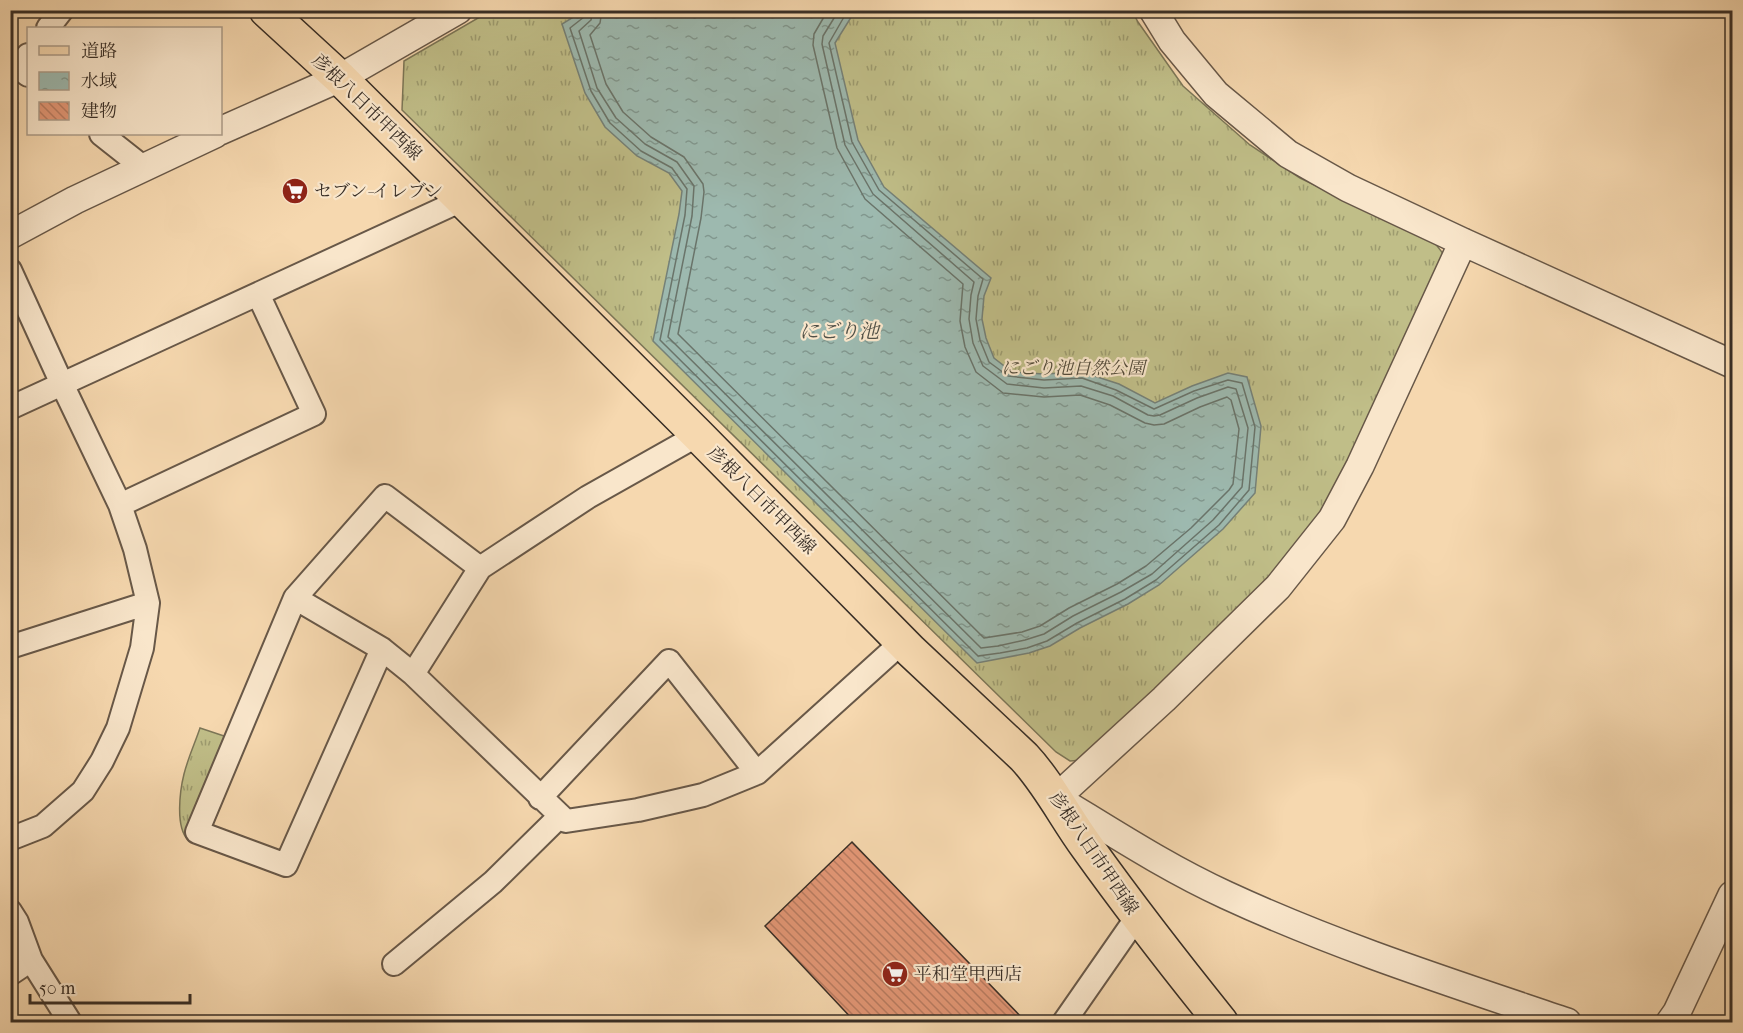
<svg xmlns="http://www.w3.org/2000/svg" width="1743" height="1033" font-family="'IM FELL French Canon','Noto Serif JP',serif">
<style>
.grass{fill:url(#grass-tufts);stroke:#7c7657;stroke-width:1.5}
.water{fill:url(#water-ripples);stroke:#758178;stroke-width:1.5}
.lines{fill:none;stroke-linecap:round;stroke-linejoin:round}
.shore{stroke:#6a746a;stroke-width:1.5}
.building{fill:url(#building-back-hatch);stroke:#382e26;stroke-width:1.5}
.minor-casing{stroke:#685848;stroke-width:26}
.tertiary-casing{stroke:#685848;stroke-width:30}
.primary-casing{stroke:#382e26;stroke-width:36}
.minor{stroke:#f9e6cb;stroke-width:22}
.tertiary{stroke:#f9e6cb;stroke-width:27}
.primary{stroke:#f6d8af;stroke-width:33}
.labels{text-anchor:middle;stroke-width:4.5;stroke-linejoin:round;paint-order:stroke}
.street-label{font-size:18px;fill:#382e26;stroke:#f9e6cb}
.poi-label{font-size:18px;fill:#382e26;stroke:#f9e6cb;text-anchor:start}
.park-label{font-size:18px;font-style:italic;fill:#534b3a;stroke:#f9e6cb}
.water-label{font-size:20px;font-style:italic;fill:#515148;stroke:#f9e6cb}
</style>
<defs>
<pattern id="grass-tufts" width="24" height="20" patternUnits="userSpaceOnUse" patternTransform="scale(1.5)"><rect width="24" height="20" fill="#c0be88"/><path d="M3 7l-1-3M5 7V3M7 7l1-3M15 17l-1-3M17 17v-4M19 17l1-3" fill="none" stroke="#9d9b6f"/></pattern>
<pattern id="water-ripples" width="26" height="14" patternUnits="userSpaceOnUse" patternTransform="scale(1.5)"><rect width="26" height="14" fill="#9db9af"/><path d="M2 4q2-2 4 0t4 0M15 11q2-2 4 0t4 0" fill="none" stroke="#81978e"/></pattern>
<pattern id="building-back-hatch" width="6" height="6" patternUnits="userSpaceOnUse" patternTransform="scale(1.5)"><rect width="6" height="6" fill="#e39776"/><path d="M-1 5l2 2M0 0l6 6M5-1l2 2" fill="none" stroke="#b97c61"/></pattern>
</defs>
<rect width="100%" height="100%" fill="#f6d8af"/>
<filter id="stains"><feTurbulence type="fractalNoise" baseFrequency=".00333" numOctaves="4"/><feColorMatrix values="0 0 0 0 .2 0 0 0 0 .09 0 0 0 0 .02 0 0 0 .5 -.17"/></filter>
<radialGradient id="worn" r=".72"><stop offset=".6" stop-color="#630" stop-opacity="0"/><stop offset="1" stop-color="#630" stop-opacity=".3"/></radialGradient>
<!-- grass -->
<path class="grass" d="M490 11H1132L1138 22 1183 86 1250 145 1300 178 1434 242 1445 256 1331 497 1281 568 1083 760 1070 761 1056 752 402 110 404 61Z
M200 728 227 737 204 793 188 840C175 827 180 790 184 774 188 758 195 743 200 728Z"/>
<!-- water -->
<path class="water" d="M583 11H855L835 43 858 140 884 187 991 278 984 296 982 319 986 338 994 358 1012 372 1044 374 1082 372 1119 384 1155 403 1192 386 1228 373 1247 377 1261 426 1255 493 1223 529 1159 585 1128 604 1080 628 1050 646 1029 653 977 663 653 341 679 214 682 191 669 173 637 156 605 127 585 93 562 24Z"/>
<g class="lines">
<!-- shore -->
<path class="shore" d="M586 10 584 17 570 28 591 91 610 123 641 151 672 168 687 189 685 215 660 340 978 656 1000 653 1027 648 1047 641 1077 623 1125 599 1156 580 1219 525 1249 490 1255 427 1242 383 1228 380 1194 391 1154 409 1116 390 1082 378 1044 380 1008 376 989 362 980 340 976 319 978 296 983 279 879 190 852 142 829 43 848 10
M593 10 591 20 579 31 597 88 616 118 645 144 677 162 694 186 692 216 668 337 981 648 998 646 1025 640 1044 634 1073 616 1121 592 1152 574 1213 520 1242 487 1248 428 1236 389 1228 387 1197 398 1160 415 1154 416 1148 415 1113 396 1081 386 1044 388 1007 384 983 366 973 343 969 319 971 295 974 282 873 194 845 145 822 44 823 36 839 10
M602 10 600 23 590 35 606 84 623 112 651 137 684 157 703 184 704 192 701 218 678 334 984 638 1022 632 1040 626 1069 608 1117 584 1146 566 1191 528 1229 490 1233 484 1239 429 1231 400 1227 397 1200 407 1164 424 1154 425 1145 423 1110 405 1080 395 1044 397 1003 393 976 372 965 347 960 321 963 284 865 199 837 148 813 45 814 34 828 10"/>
</g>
<!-- building -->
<path class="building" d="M852 842 1027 1023H856L765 926Z"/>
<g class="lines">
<defs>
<path id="minor" d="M48 28 62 10
M28 55 19 68 28 75
M101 134 144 168
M10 270 62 384 120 505 135 549 148 603 142 648 118 728 102 761 83 791 43 826 10 839
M10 408 462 200
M120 505 314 414 258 294
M295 598 382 649 413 674 566 821 638 810 703 795 757 773 902 642
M10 647 148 603
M382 649 286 865 197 832 295 598 385 496 480 568
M413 674 480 568 588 497 698 435
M540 798 669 661 757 773
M10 911 17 922 31 960 70 1022
M394 964 493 882 560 816
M10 974 31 960
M1064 1022 1137 917"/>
<path id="tertiary" d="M1153 10 1172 41 1216 94 1288 154 1348 188 1463 242 1732 364
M220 131 340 78 458 10
M10 235 75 200 215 134
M1463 242 1360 466 1332 519 1278 587 1164 699 1056 798C1112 832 1167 868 1226 895 1336 946 1452 983 1567 1022
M1670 1022 1677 1012 1732 895"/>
<path id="primary" d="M266 10 340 78 698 435 911 651 1024 757C1049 784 1065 817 1087 847 1130 907 1175 965 1221 1022"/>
</defs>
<!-- minor casing -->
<use href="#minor" class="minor-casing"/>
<!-- tertiary casing -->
<use href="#tertiary" class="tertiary-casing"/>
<!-- primary casing -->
<use href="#primary" class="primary-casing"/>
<!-- minor -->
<use href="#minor" class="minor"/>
<!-- tertiary -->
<use href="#tertiary" class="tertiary"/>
<!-- primary -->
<use href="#primary" class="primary"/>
</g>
<!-- icons -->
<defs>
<symbol id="supermarket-disc" viewBox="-11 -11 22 22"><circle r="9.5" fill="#8f2418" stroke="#f9e6cb"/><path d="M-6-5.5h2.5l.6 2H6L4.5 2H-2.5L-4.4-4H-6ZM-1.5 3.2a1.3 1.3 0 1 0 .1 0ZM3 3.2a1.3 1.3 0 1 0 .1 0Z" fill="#fff"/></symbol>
</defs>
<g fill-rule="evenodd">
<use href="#supermarket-disc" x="280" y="176" width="30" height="30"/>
<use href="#supermarket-disc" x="880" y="959" width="30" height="30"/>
</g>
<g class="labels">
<!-- street labels -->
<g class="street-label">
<text transform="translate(367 107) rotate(44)" y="6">彦根八日市甲西線</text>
<text transform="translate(762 500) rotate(45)" y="6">彦根八日市甲西線</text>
<text transform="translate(1094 853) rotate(56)" y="6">彦根八日市甲西線</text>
</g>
<!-- poi labels -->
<g class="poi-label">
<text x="314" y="197">セブン-イレブン</text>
<text x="914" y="980">平和堂甲西店</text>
</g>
<!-- park labels -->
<g class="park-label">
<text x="1073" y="374">にごり池自然公園</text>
</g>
<!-- water labels -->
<g class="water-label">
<text x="839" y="338">にごり池</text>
</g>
</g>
<!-- margin -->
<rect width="1743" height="1033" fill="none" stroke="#f6d8af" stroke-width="36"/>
<rect x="12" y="12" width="1719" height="1009" fill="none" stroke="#382e26" stroke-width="3"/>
<rect x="18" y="18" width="1707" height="997" fill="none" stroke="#382e26" stroke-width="1.5"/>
<!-- legend -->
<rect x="27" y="27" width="195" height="108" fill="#f9e6cb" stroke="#ac9c89" stroke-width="1.5"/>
<rect x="39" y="46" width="30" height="9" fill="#f6d8af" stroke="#ac9c89" stroke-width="1.5"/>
<text x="81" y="57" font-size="18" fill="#382e26">道路</text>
<rect x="39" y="72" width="30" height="18" fill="url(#water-ripples)" stroke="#ac9c89" stroke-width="1.5"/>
<text x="81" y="87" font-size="18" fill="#382e26">水域</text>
<rect x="39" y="102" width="30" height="18" fill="url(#building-back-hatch)" stroke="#ac9c89" stroke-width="1.5"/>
<text x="81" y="117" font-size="18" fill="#382e26">建物</text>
<!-- scale -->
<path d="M30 994v9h160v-9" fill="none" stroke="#382e26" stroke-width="3"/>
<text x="39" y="994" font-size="18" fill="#382e26" stroke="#f9e6cb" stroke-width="4.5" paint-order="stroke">50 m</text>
<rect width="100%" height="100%" filter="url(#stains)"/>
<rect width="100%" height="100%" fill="url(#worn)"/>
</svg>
